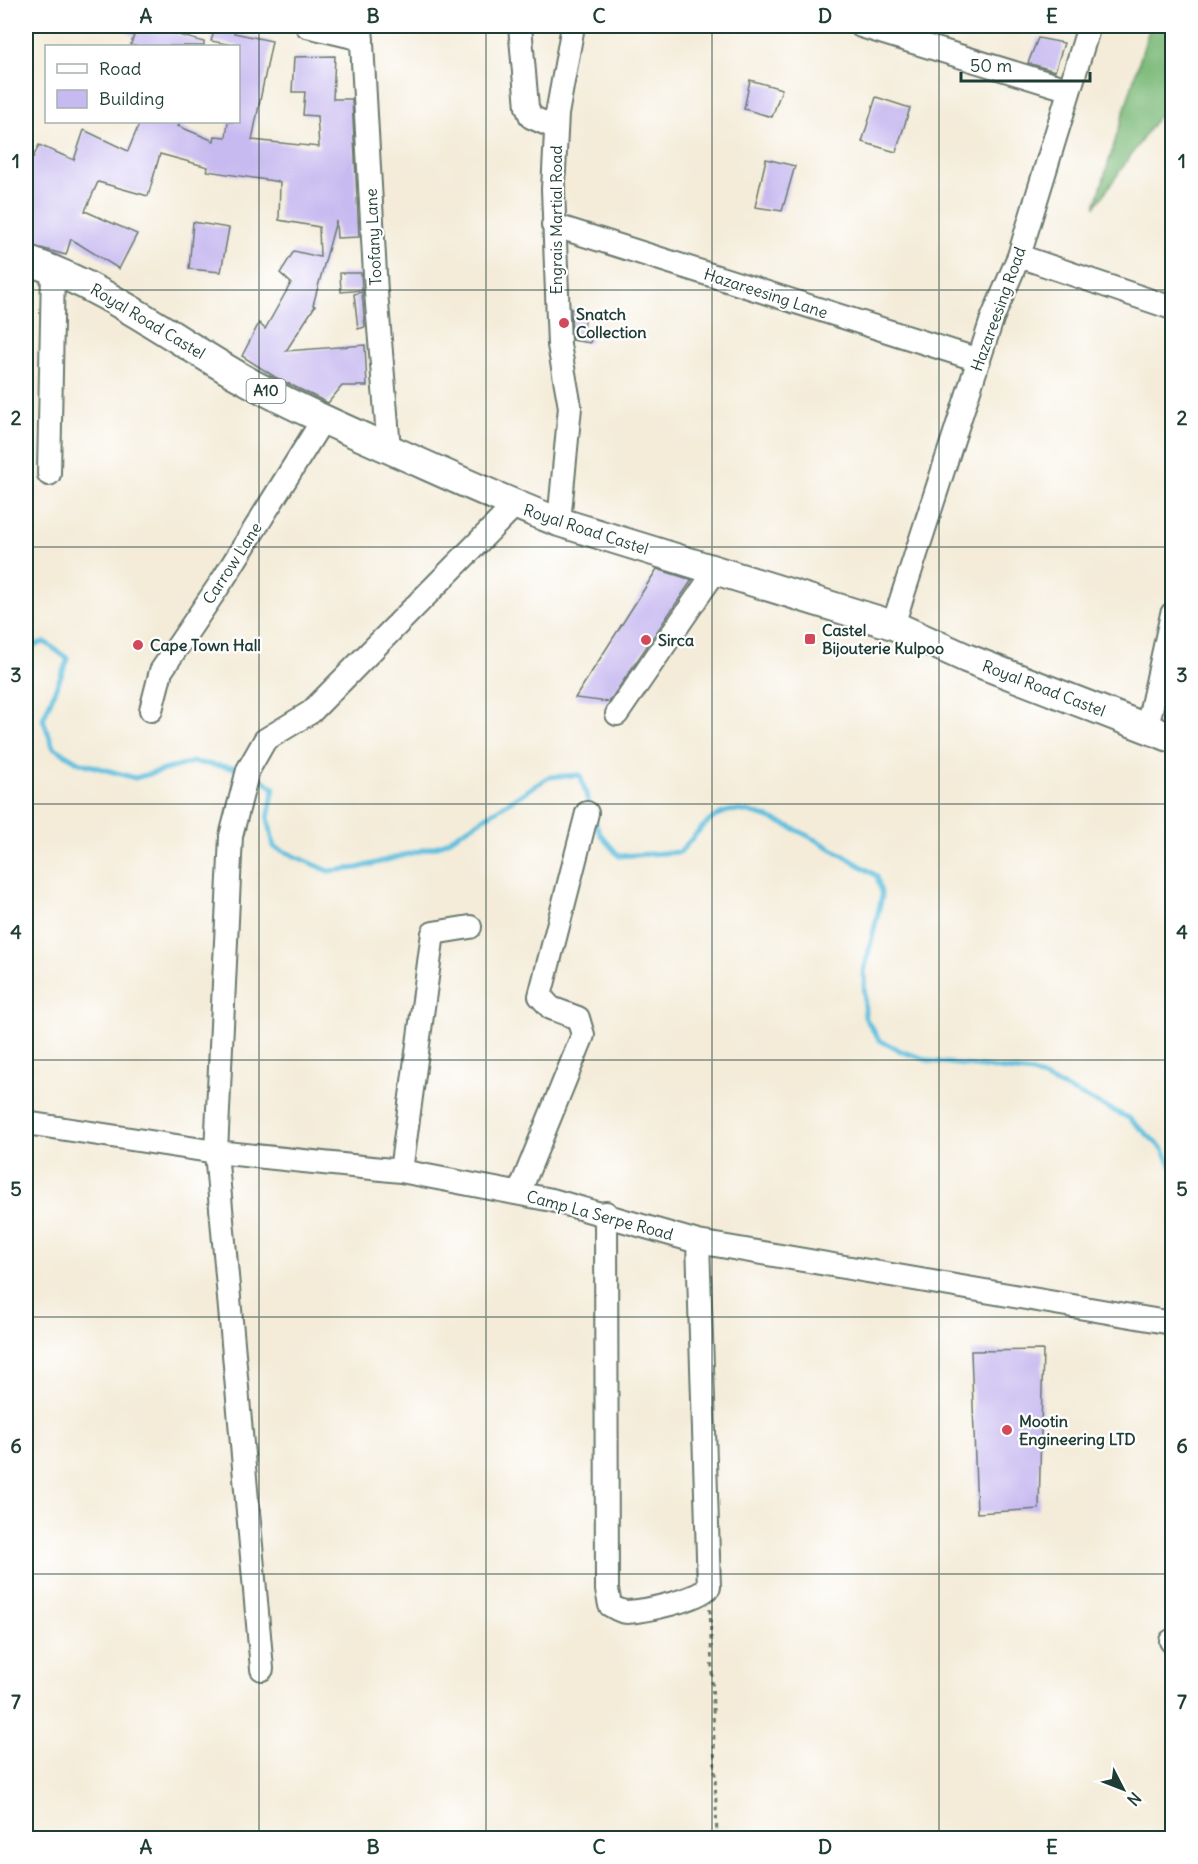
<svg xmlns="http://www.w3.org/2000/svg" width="1198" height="1864" font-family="Delius,sans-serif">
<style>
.forest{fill:#7ebb7a;stroke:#4e7c57;stroke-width:1.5}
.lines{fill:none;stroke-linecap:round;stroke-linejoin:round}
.stream{stroke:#60c0de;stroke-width:5}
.building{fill:#c7baf0}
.minor-casing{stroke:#6a7a6e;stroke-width:26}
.major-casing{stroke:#6a7a6e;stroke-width:32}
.path{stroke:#6a7a6e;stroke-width:3;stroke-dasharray:4.5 4.5;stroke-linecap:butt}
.minor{stroke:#fff;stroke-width:22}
.major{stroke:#fff;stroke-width:28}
.grid{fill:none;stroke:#1f3d34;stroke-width:1.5;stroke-opacity:0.55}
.poi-dot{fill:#d1495b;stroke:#fff;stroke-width:2}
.labels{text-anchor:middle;stroke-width:4.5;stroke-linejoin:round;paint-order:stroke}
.shield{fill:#fff;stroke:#627771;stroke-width:1.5}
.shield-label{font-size:15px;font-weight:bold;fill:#1f3d34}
.street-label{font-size:16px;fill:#1f3d34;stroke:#fff}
.poi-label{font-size:16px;font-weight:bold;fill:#1f3d34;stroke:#fff;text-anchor:start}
.neatline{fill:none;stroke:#1f3d34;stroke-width:2}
.grid-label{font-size:20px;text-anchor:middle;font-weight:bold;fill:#1f3d34}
</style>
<rect width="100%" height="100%" fill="#fff"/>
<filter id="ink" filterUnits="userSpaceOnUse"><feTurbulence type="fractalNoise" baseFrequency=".0167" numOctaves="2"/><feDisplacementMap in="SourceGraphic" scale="12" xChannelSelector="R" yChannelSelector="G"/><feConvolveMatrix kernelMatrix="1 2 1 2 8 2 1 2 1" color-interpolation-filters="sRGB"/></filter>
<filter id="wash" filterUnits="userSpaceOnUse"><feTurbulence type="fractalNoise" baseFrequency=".008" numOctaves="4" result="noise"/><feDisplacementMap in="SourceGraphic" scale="24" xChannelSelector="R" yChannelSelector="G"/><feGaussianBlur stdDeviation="1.35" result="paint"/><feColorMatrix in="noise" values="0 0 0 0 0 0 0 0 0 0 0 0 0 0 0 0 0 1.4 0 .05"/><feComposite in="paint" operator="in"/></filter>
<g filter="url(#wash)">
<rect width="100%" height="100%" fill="#f4ecd9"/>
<!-- forest -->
<path class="forest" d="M1150 26H1172V118L1159 115 1095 207Z"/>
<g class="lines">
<!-- stream -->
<path class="stream" d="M26 647 45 642 68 659 43 719 53 747 78 762 135 778 193 762 241 769
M253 773 274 788 268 818 274 847 329 871 358 868 441 845 549 777 580 775 590 807
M594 819 600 834 619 856 680 852C692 839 707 818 725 812 759 801 847 857 877 876L882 896 864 971 865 1017 879 1040 903 1052 931 1061 1033 1073 1129 1118 1163 1149 1172 1167"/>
</g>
<g id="blocks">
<!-- building -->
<path class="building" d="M113 26H163L161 30 204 42V46H130L134 36Z
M216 26H236L234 33 272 41 252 140 319 147 317 116 303 115 305 92H292L294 57 335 56 333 99H352L359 237 337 238 336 221 313 305 315 306 286 351 365 345 367 386H342L328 403 275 377 242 356 259 323 265 329 291 283 280 273 294 251 320 257 319 227 279 220 280 182 207 171 208 167 160 154 148 196 98 182 85 211 137 234 119 269 71 239 66 255 26 244V172L39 145 74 160 84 130 128 151 140 122H180L178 126 214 141 215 136 226 137 228 122H238V46L211 41Z
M1038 38 1064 43 1055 71 1028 63Z
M750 80 782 89 772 117 744 109Z
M876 97 910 108 896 152 862 142Z
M766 159 795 166 782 211 755 207Z
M193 222 229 228 221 272 189 269Z
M340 273H361L362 290 341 292Z
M362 292 365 327 358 329 354 294Z
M571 309 587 312 583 328 593 330 590 343 572 340Z
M657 569 692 580 609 702 575 698Z
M1043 1350 1039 1509 977 1513 971 1351Z"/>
</g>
</g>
<g filter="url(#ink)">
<use href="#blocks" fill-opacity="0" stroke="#6a7a6e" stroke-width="1.5"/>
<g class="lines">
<defs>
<path id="minor" d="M307 26 362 39
M361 26 376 292 389 449
M520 26 527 107 531 117 556 128
M861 26 1067 89
M553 225 979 360
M1019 256 1172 308
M49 474 53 269
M559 522 570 407 559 345 553 189 557 114 573 26
M893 625 992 319 1019 256 1089 26
M151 710 161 671 224 578 322 421
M617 714 716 570
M1147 728 1172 614
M26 1123 216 1152 401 1171 552 1200 698 1242 1172 1323
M401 1171 433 933 470 927
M519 1193 583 1035 578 1018 551 1008 540 996 587 813
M606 1213 607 1590 610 1605C615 1608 621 1612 627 1612 646 1611 697 1600 709 1587L698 1242
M1171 1641 1172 1642
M262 1669 216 1152 231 836 248 770 265 740 311 712 515 505"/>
<path id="major" d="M26 260C104 286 169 336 240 377 291 406 343 428 396 452 450 476 504 501 559 522L893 625 966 658 1172 738"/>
</defs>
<!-- minor casing -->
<use href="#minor" class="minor-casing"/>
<!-- major casing -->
<use href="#major" class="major-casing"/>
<!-- path -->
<path class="path" d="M710 1609 717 1838"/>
<!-- minor -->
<use href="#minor" class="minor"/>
<!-- major -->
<use href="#major" class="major"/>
</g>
</g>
<!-- grid -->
<path class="grid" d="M259 26V1838M486 26V1838M712 26V1838M939 26V1838M26 290H1172M26 547H1172M26 804H1172M26 1060H1172M26 1317H1172M26 1574H1172"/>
<!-- markers -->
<g class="poi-dot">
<circle cx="564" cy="323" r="6"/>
<rect x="804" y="633" width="12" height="12" rx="3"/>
<circle cx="646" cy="640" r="6"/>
<circle cx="138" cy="645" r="6"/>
<circle cx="1007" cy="1430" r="6"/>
</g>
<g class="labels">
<!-- shield labels -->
<rect class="shield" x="246.5" y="379" width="39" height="24" rx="4.5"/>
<g class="shield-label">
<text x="266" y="396">A10</text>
</g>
<!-- street labels -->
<g class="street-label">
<text transform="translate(556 220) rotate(-90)" y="6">Engrais Martial Road</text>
<text transform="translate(373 237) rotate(-93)" y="6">Toofany Lane</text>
<text transform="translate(766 293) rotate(18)" y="6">Hazareesing Lane</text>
<text transform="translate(998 309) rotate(-70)" y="6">Hazareesing Road</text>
<text transform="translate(148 321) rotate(31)" y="6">Royal Road Castel</text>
<text transform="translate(586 529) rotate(18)" y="6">Royal Road Castel</text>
<text transform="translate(232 563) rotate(-57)" y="6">Carrow Lane</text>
<text transform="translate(1044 688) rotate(21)" y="6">Royal Road Castel</text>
<text transform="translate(600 1215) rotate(15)" y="6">Camp La Serpe Road</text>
</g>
<!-- poi labels -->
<g class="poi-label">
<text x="576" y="320">Snatch<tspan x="576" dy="18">Collection</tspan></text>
<text x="822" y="636">Castel<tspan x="822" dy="18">Bijouterie Kulpoo</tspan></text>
<text x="658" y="646">Sirca</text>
<text x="150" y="651">Cape Town Hall</text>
<text x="1019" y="1427">Mootin<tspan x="1019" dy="18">Engineering LTD</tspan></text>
</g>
</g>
<!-- margin -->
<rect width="1198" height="1864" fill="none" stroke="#fff" stroke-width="66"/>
<!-- legend -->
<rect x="45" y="45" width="195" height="78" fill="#ffffff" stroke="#a5b1ae" stroke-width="1.5"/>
<rect x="57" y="64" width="30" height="9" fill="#ffffff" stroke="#a5b1ae" stroke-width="1.5"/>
<text x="99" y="75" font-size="18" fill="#1f3d34">Road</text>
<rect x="57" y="90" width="30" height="18" fill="#c7baf0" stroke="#a5b1ae" stroke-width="1.5"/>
<text x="99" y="105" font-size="18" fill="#1f3d34">Building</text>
<!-- north arrow -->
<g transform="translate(1123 1789) rotate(132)" stroke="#ffffff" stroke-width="4.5" paint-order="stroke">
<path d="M0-4.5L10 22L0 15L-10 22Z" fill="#1f3d34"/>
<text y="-9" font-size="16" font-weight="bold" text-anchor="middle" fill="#1f3d34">N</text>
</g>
<!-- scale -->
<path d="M961 72v9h129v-9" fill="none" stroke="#1f3d34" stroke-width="3"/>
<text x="970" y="72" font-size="18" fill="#1f3d34" stroke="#ffffff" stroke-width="4.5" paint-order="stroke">50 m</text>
<rect x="33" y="33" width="1132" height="1798" class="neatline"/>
<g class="grid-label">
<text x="146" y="23">A</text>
<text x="373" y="23">B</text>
<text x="599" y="23">C</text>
<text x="825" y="23">D</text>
<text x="1052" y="23">E</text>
<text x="16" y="168">1</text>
<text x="1182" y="168">1</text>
<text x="16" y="425">2</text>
<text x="1182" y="425">2</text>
<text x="16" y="682">3</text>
<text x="1182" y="682">3</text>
<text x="16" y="939">4</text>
<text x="1182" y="939">4</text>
<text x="16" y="1196">5</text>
<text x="1182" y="1196">5</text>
<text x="16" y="1453">6</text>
<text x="1182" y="1453">6</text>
<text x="16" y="1709">7</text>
<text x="1182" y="1709">7</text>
<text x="146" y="1854">A</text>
<text x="373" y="1854">B</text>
<text x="599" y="1854">C</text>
<text x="825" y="1854">D</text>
<text x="1052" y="1854">E</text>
</g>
</svg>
